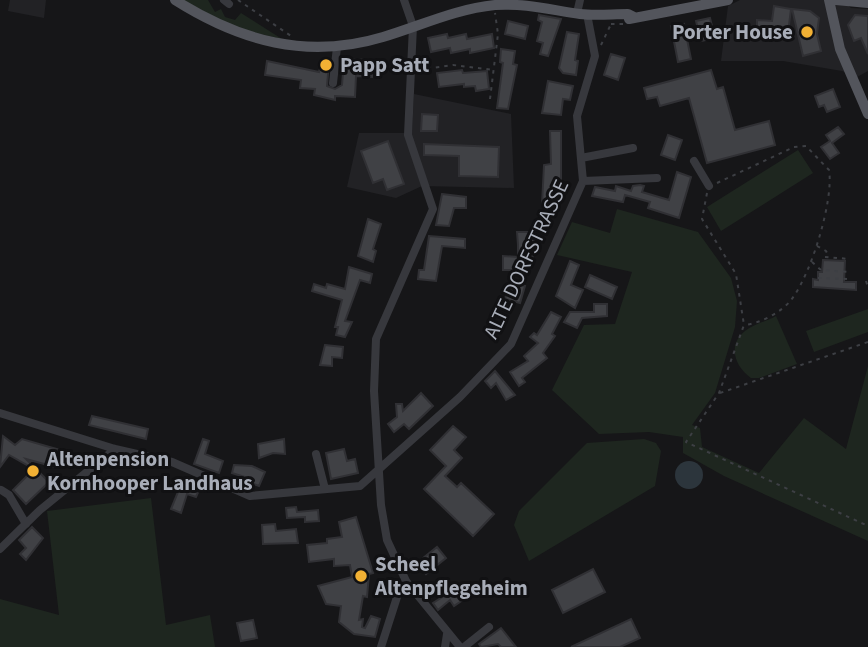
<svg xmlns="http://www.w3.org/2000/svg" width="868" height="647" font-family="'Source Sans 3',sans-serif">
<style>
.built{fill:#222225}
.green{fill:#1e261f}
.water{fill:#2c353c}
.building{fill:#404145;stroke:#303034;stroke-width:2}
.lines{fill:none;stroke-linecap:round;stroke-linejoin:round}
.path{stroke:#3d3f44;stroke-width:2;stroke-dasharray:3.5 5;stroke-linecap:butt}
.minor{stroke:#37383d;stroke-width:8}
.major{stroke:#53555c;stroke-width:10}
.poi-dot{fill:#f2b134;stroke:#111113;stroke-width:2.5}
.labels{text-anchor:middle;stroke-width:6;stroke-linejoin:round;paint-order:stroke}
.poi-label{font-size:21px;font-weight:bold;fill:#a8adb8;stroke:#111113;text-anchor:start}
.street-label{font-size:21px;fill:#a8adb8;stroke:#111113}
</style>
<rect width="100%" height="100%" fill="#161618"/>
<!-- built -->
<path class="built" d="M10 0H46L44 18 8 11Z
M740 0H841L851 8 868 9V71L857 77 842 71 783 61H721L728 6Z
M414 94 511 114 514 188 422 186 396 198 347 187 359 133H412Z"/>
<!-- green -->
<path class="green" d="M182 0H208L215 12 221 9 225 17 235 20 241 13 282 39 235 28Z
M798 150 813 173 721 231 707 207Z
M617 209 698 232 731 278 737 301 735 327 715 393 692 425 700 428 702 447 759 473 804 418 846 449 868 366V541L724 476 683 453V437L649 432 599 434 552 390 584 325 615 324 632 272 557 255 572 222 610 233Z
M868 309V332L814 352 806 331Z
M776 316 797 364 759 378H751C735 367 727 345 745 331 754 324 767 321 776 316Z
M644 439 656 443 661 451 655 486 529 561 514 525 519 511 587 443Z
M151 498 166 625 210 615 215 647H0V599L59 615 47 511Z"/>
<!-- water -->
<path class="water" d="M675 475a14 14 0 1 1 28 0a14 14 0 1 1-28 0Z"/>
<!-- building -->
<path class="building" d="M774 6 791 9 788 33 757 27V20L772 21Z
M792 9 810 11 819 18 817 34 821 51 803 56Z
M539 15 561 19 548 56 540 54 543 43 537 41 542 22 538 20Z
M855 15 868 16V54L861 38 854 41 848 25Z
M710 18 715 38 701 41 696 21Z
M508 21 528 26 525 39 505 34Z
M684 24 691 59 678 62 671 26Z
M567 32 579 34 575 60 578 61 576 75 563 73 559 68Z
M447 34 448 38 466 34 467 39 492 34 494 48 470 53V49L451 53 450 48 431 52 428 38Z
M501 49 515 51 513 64 517 65 508 109 497 108 503 63 500 62Z
M611 54 625 58 618 80 604 75Z
M344 59 373 60 372 77 356 76 355 97 335 96V100L314 95 315 89 300 88 301 80 265 75 267 61 319 72 322 61 329 62 327 86 335 89 342 85Z
M462 70 463 73 487 71 489 89 476 91 475 86 464 87V84L439 87 437 73Z
M711 70 717 89 723 87 735 130 769 121 775 145 707 163 689 98 660 106 657 97 647 99 644 88Z
M548 81 573 86 570 100 563 99 561 115 542 113Z
M833 89 840 107 827 112 824 105 819 107 815 96Z
M422 114 438 115 437 131H421Z
M838 127 844 134 832 143 839 153 830 159 821 147 830 141 826 135Z
M550 131H561V180H556L558 202 542 204 544 165 551 164Z
M668 135 682 140 675 160 661 155Z
M388 141 404 184 387 190 383 179 373 183 361 151Z
M424 144 499 147 498 177 459 176V156L424 155Z
M677 172 691 177 679 218 648 208 650 202 625 195 623 202 592 196 595 187 615 191 616 186 631 191 633 186 640 185 644 186 642 192 669 200Z
M442 194 466 197V208H454L449 226 436 225Z
M368 219 381 224 373 249 376 251 373 262 358 256Z
M517 232H535L532 263 518 262V270H503V256L518 257V259V245Z
M429 236 465 239V248L442 246 436 281 418 279 419 270H424Z
M823 260 845 261 844 282H856V290L813 287V279L818 280V272H822Z
M570 261 579 265 571 285 583 290 575 308 556 296Z
M349 267 372 274 370 283 360 280 345 321 352 322 345 337 336 335 338 327H335L342 300 312 291 314 284 326 288 327 284 345 289Z
M590 275 617 287 612 299 585 287Z
M510 281 525 286 520 303 505 299Z
M594 304H607V316L582 318 577 328 564 322 570 312H594Z
M551 312 561 317 552 334 555 336 543 353 547 358 522 378 525 382 519 386 510 372 528 361 524 356 538 343 530 337 534 333 537 335Z
M325 345 343 347 342 358 332 357V366L320 365Z
M495 371 515 395 506 400 496 383 491 388 485 381Z
M421 393 433 406 409 429 404 424 394 432 388 424 397 417 396 404H402L403 411Z
M92 416 148 429 146 439 89 425Z
M453 426 466 437 454 450 462 458 445 476 457 487 461 483 494 514 473 536 424 489 446 466 430 450Z
M3 436 15 445 22 439 60 450 55 467 26 459 49 482 26 504 13 490 30 473 32 468 9 455 0 467Z
M203 439 209 441 205 454 223 461 219 473 194 464Z
M284 439 285 454 273 453 259 458 258 444Z
M344 449 347 461 355 459 358 473 331 479 326 453Z
M234 465 252 466 265 472 259 486 246 481 248 478 232 473Z
M182 482 200 488 196 497 187 494 181 513 171 509Z
M296 507 297 512 318 510 319 521 305 522V517L287 518 286 508Z
M356 517 373 573 369 574 367 597 363 596 359 620 363 619 362 627 365 628 371 616 380 619 375 637 354 634 339 622 341 606 326 604 318 586 352 577 350 565 334 566V559L309 562 307 545 327 543V539L342 537 339 522Z
M275 524 276 531 296 529 298 543 263 544 262 525Z
M32 527 43 538 26 560 20 554 26 548 19 540Z
M437 547 446 558 426 574 417 563Z
M593 569 605 592 563 613 552 590Z
M463 584 470 595 454 606 450 600 438 610 433 603Z
M631 619 640 638 620 647H571Z
M253 620 257 638 241 641 237 623Z
M501 628 516 647H501L498 644 481 647 479 644Z"/>
<g class="lines">
<!-- path -->
<path class="path" d="M238 0 291 36
M611 24H623
M601 45 612 22
M419 70 453 65 494 70
M490 99 498 34 495 13
M717 183 794 147 806 146 829 170C834 200 811 275 791 300 782 312 759 324 744 325
M707 193 702 219 736 274 744 325 719 393 686 442 868 526
M817 246 826 251 828 255
M825 257 850 259
M812 262 821 270 849 272
M818 278 849 279
M866 281 868 287
M720 393 868 342"/>
<!-- minor -->
<path class="minor" d="M224 0 229 4
M404 0 413 26 408 135 433 209 376 339 374 391 381 505 387 540 406 581 460 647
M577 13 580 0
M333 83 337 47
M581 158 633 148
M694 161 709 186
M583 181 657 178
M0 413 115 449 172 462 250 496 360 486 460 397 511 344 583 181 577 116 595 56 587 14
M316 454 325 489
M1 490 9 495 26 524
M0 549 40 510 115 449
M381 647 398 594 406 581
M445 647 447 634
M464 647 489 627"/>
<!-- major -->
<path class="major" d="M175 0C240 41 307 60 383 37 420 26 455 9 495 5 525 3 551 10 580 14 596 16 612 14 628 14L634 17
M829 0 840 49 868 114
M836 0 868 3
M629 19 728 0"/>
</g>
<!-- markers -->
<g class="poi-dot">
<circle cx="807" cy="32" r="7"/>
<circle cx="326" cy="65" r="7"/>
<circle cx="33" cy="471" r="7"/>
<circle cx="361" cy="576" r="7"/>
</g>
<g class="labels">
<!-- poi labels -->
<g class="poi-label">
<text x="793" y="39" text-anchor="end">Porter House</text>
<text x="340" y="72">Papp Satt</text>
<text x="47" y="466">Altenpension<tspan x="47" dy="24">Kornhooper Landhaus</tspan></text>
<text x="375" y="571">Scheel<tspan x="375" dy="24">Altenpflegeheim</tspan></text>
</g>
<!-- street labels -->
<g class="street-label">
<text transform="translate(526 259) rotate(-65)" y="7">ALTE DORFSTRASSE</text>
</g>
</g>
</svg>
